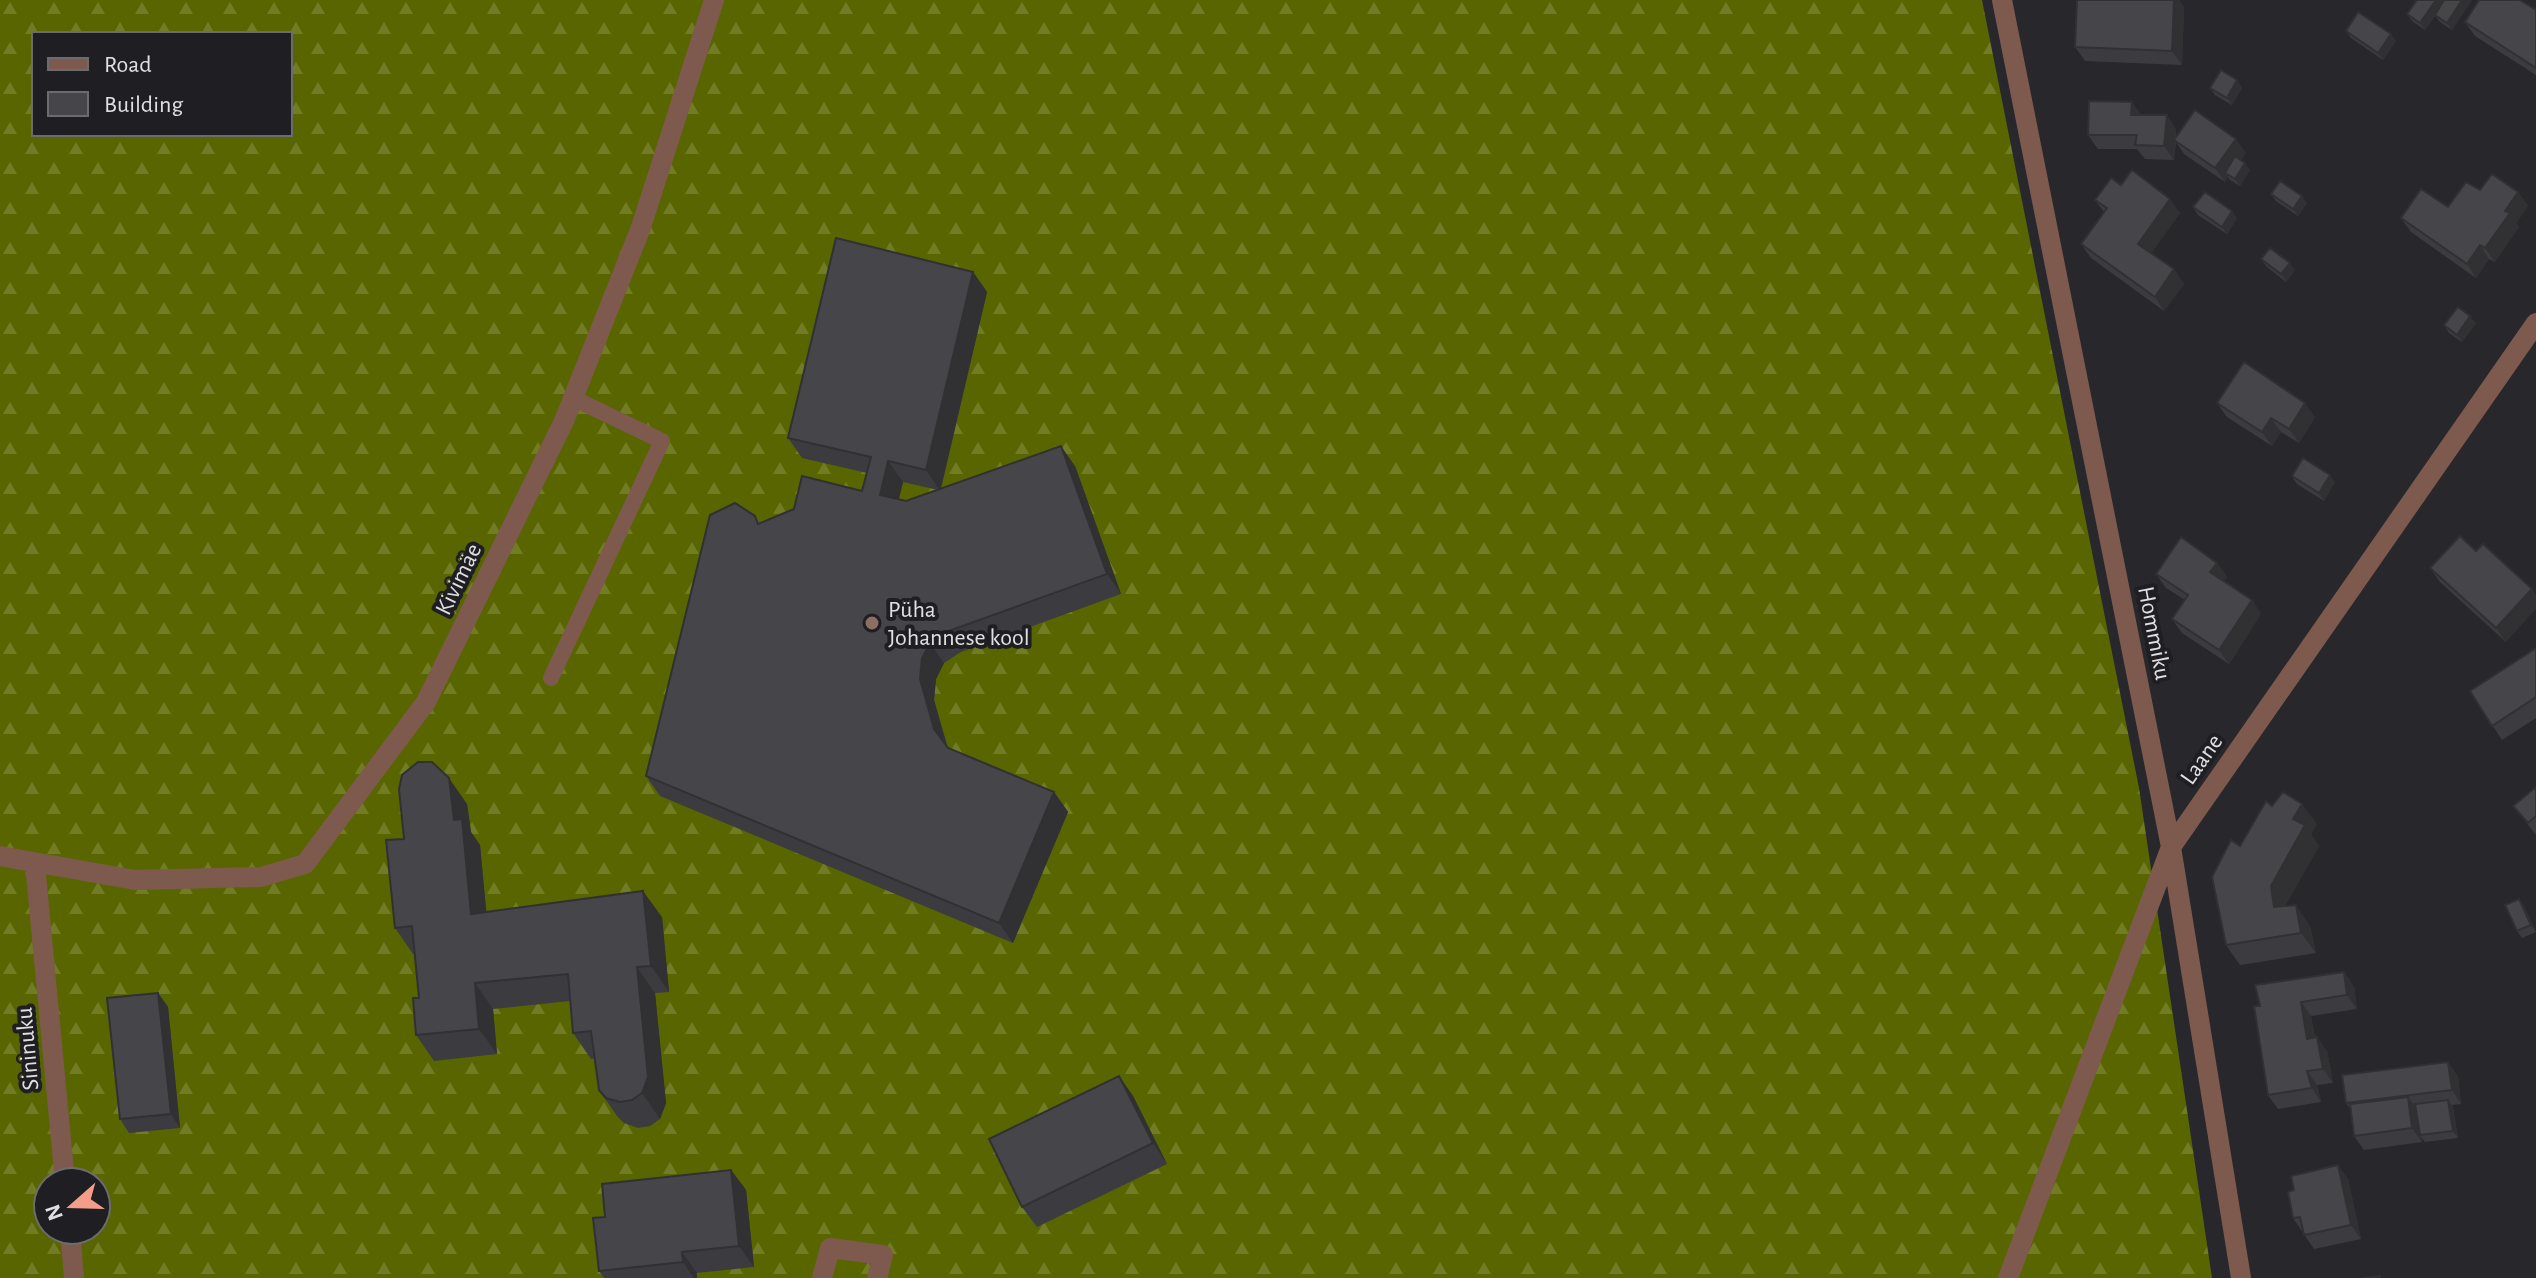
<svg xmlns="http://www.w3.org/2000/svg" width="2536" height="1278" font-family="'Alegreya Sans',sans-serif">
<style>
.forest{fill:url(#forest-firs);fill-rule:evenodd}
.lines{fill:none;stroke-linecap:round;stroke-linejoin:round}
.lane{stroke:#7d5a4d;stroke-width:16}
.street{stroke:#7d5a4d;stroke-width:20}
.wall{fill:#3c3c40;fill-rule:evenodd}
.shaded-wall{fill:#313134}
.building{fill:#46464a;stroke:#313134;stroke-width:2}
.education-dot{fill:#8d6e63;stroke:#1f1e22;stroke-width:3}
.labels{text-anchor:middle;stroke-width:8;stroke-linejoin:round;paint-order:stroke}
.street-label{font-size:24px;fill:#e0e0e2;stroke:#1f1e22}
.poi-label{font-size:24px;fill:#e0e0e2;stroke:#1f1e22;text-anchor:start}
</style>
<defs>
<pattern id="forest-firs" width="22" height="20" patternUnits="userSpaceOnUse" patternTransform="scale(2)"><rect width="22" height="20" fill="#596600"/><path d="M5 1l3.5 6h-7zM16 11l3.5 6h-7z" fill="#717c25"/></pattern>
</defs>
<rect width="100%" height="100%" fill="#28282c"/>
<!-- forest -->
<path class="forest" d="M0 0H1982L2139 788 2212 1278H0ZM34 34H290V134H34ZM48 1182H96V1230H48Z"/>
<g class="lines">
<!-- lane -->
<path class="lane" d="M551 678 662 441 573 398"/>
<!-- street -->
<path class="street" d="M2002 0 2171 847 2241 1278
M0 856 135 880 261 877 305 864 426 702 564 421 640 230 714 0
M35 864 65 1182
M70 1230 74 1278
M822 1278 830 1248 883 1255 877 1278
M2008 1278 2171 847 2536 323"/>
</g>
<!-- wall -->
<path class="wall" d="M2077 0H2179L2184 7 2182 65 2085 61 2075 47Z
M2417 0H2472L2452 30 2440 22 2435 16 2425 30 2412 21 2407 14Z
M2536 10V75L2475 36 2465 22Z
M2346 31 2391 34 2396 41 2383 60 2351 38Z
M2237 80 2242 88 2232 105 2215 95 2210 88Z
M2141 115 2176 129V137L2246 153 2240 160 2250 170 2240 186 2230 180 2228 177 2225 182 2184 154 2176 142 2174 160 2145 159 2137 149H2098L2088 135Z
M2121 185 2180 213 2151 253 2174 269 2184 284 2164 311 2091 258 2081 244 2104 212 2095 200Z
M2480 190 2518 192 2528 206 2516 223 2519 227 2495 262 2489 259 2476 278 2411 232 2401 218 2448 207Z
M2271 194 2302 196 2307 203 2298 216 2276 201Z
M2193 207 2237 218 2227 234 2198 215Z
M2261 259 2295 270 2286 282 2266 266Z
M973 272 987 292 941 489 1075 466 1121 594 961 652 944 663 936 679 934 700 948 748 1054 792 1068 812 1013 943 660 796 646 776 760 523 862 491 867 473 802 458 788 438ZM903 482 938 490 906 501 898 500Z
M2476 323 2462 342 2449 333 2444 325Z
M2217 403 2315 417 2299 443 2281 432 2272 446 2227 417Z
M2292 476 2335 482 2324 501 2297 484Z
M2460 536 2506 642 2440 582 2430 568Z
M2217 563 2227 577 2223 581 2252 600 2261 614 2229 664 2182 633 2172 619 2185 600 2166 588 2156 574Z
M2536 648V718L2502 740 2470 691Z
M2536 787V835L2513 806Z
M467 804 471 832 480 845 486 912 662 917 669 992 655 993 666 1103 660 1119 650 1126 638 1128 624 1123 617 1116 599 1090 595 1058 591 1059 573 1033 570 1001 493 1009 497 1054 434 1061 416 1035 419 998 414 954H413L395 928 404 839Z
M2272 806 2317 824 2311 834 2319 846 2285 906 2310 926 2316 953 2240 965 2226 945Z
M2524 906 2536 932 2522 938 2517 931Z
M2354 986 2357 1009 2311 1016 2315 1038 2327 1051 2333 1083 2317 1085 2321 1102 2278 1109 2268 1095 2254 1006Z
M158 993 168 1007 180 1128 129 1133 120 1119Z
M1119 1076 1133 1096 1167 1164 1037 1227 1022 1207Z
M2458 1076 2461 1104 2452 1105 2453 1107 2458 1138 2425 1142 2421 1137 2422 1142 2364 1150 2354 1136 2351 1110 2346 1103Z
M731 1170 746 1190 754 1267 697 1273V1278H604L599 1271 605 1217Z
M2348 1179 2361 1239 2314 1249 2293 1218Z"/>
<!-- shaded-wall -->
<path class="shaded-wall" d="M2174 0H2179L2184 7 2182 65 2172 51Z
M2436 0H2446L2425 30 2420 23Z
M2462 0H2472L2452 30 2447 23Z
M2391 34 2396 41 2383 60 2378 53Z
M2237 80 2242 88 2232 105 2227 98Z
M2132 102 2142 116 2131 115Z
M2167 115 2176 129 2174 160 2164 146Z
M2236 139 2246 153 2230 175 2225 173 2228 177 2225 182 2215 168Z
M2245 163 2250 170 2240 186 2235 179Z
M2518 192 2528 206 2516 223 2519 227 2495 262 2485 248 2505 211Z
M2302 196 2307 203 2298 216 2293 209Z
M2170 199 2180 213 2148 258 2138 244Z
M2232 211 2237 218 2227 234 2222 227Z
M2480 245 2489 259 2476 278 2467 264Z
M2290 263 2295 270 2286 282 2281 274Z
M2174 269 2184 284 2164 311 2155 297Z
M973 272 987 292 940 491 926 470Z
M2470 316 2476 323 2462 342 2457 335Z
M2305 403 2315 417 2299 443 2289 429Z
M2271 418 2281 432 2272 446 2262 432Z
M1061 446 1075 466 1121 594 1107 574Z
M888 461 903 482 895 516 880 495Z
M2330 475 2335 482 2324 501 2319 493Z
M2217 563 2227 577 2220 586 2210 572Z
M2532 589 2536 595V609L2506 642 2496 628Z
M2252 600 2261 614 2229 664 2219 650Z
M930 643 944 663 936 679 934 700 948 750 934 729 920 679 922 658Z
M449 778 467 804 471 832 480 845 489 940 471 914 454 820Z
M1054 792 1068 812 1013 943 999 923Z
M2302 804 2317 824 2311 834 2319 846 2285 906 2274 907 2271 886 2293 819Z
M643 891 662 917 669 992 651 966Z
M2519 899 2524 906 2536 932 2531 925Z
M2296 905 2310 926 2316 953 2301 933Z
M637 967 655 993 666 1103 660 1119 642 1093Z
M2344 972 2354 986 2357 1009 2347 995Z
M475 983 493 1009 497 1054 479 1029Z
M158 993 168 1007 180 1128 171 1114Z
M2301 1002 2311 1016 2317 1053 2307 1039Z
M2317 1037 2327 1051 2333 1083 2323 1069Z
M2448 1062 2458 1076 2461 1104 2452 1090Z
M2307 1071 2317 1085 2321 1102 2312 1088Z
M1119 1076 1133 1096 1167 1164 1153 1143Z
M2408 1097 2418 1111 2420 1135 2422 1142 2412 1128Z
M2448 1100 2453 1107 2458 1138 2453 1131Z
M2338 1165 2348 1179 2361 1239 2351 1225Z
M731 1170 746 1190 754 1267 739 1246Z
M682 1252 697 1273V1278H694L683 1262Z"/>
<!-- building -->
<path class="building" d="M2077 0H2174L2172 51 2075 47Z
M2417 0H2436L2420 23 2407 14Z
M2444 0H2462L2447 23 2435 15Z
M2479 0H2520L2536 10V68L2465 22Z
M2358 12 2391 34 2378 53 2346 31Z
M2221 70 2237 80 2227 98 2210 88Z
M2089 101 2132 102 2131 115H2167L2164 146 2135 145 2137 135H2088Z
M2195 110 2236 139 2215 168 2174 140Z
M2235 156 2245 163 2235 179 2225 173Z
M2132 170 2170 199 2138 244 2174 269 2155 297 2081 244 2107 208 2095 200 2111 178 2121 185Z
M2492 174 2518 192 2505 211 2510 213 2485 248 2480 245 2467 264 2401 218 2421 189 2448 207 2466 182 2480 190Z
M2280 181 2302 196 2293 209 2271 194Z
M2205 192 2232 211 2222 227 2193 207Z
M836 238 973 272 926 470 888 461 880 495 906 501 1061 446 1107 574 946 632 930 643 922 658 920 679 934 729 948 748 1054 792 999 923 646 776 710 515 735 503 755 516 758 524 794 509 802 476 862 491 871 457 788 438Z
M2270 248 2290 263 2281 274 2261 259Z
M2458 307 2470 316 2457 335 2444 325Z
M2244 362 2305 403 2289 429 2271 418 2262 432 2217 403Z
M2303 458 2330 475 2319 493 2292 476Z
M2460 536 2476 551 2483 544 2532 589 2496 628 2430 568Z
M2181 537 2217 563 2210 572 2252 600 2219 650 2172 619 2188 595 2156 574Z
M2536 648V697L2492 726 2470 691Z
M418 762H432L449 778 454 820 462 819 471 914 643 891 651 966 637 967 648 1077 642 1093 632 1100 620 1102 606 1098 599 1090 591 1031 573 1033 568 974 475 983 479 1029 416 1035 413 998H419L412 926 395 928 386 840 404 839 399 789 402 775Z
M2536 787V816L2528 823 2513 806Z
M2283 792 2302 804 2293 819 2305 825 2271 886 2274 907 2296 905 2301 933 2226 945 2212 877 2231 840 2240 846 2266 801 2272 806Z
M2519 899 2531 925 2517 931 2505 905Z
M2344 972 2347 995 2301 1002 2307 1039 2317 1037 2323 1069 2307 1071 2312 1088 2268 1095 2254 1006H2260L2255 985Z
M158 993 171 1114 120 1119 107 998Z
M2448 1062 2452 1090 2346 1103 2342 1075Z
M1119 1076 1153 1143 1022 1207 989 1139Z
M2408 1097 2412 1128 2354 1136 2350 1104Z
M2448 1100 2453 1131 2420 1135 2415 1104Z
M2338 1165 2351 1225 2304 1235 2300 1217 2293 1218 2288 1192 2294 1190 2291 1176Z
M731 1170 739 1246 682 1252 683 1262 599 1271 593 1218 605 1217 602 1184Z
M2380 1276V1278H2363Z"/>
<!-- markers -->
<circle class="education-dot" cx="872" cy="623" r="8"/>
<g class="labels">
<!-- street labels -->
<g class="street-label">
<text transform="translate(458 579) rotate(-64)" y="8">Kivimäe</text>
<text transform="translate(2155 633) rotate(79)" y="8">Hommiku</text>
<text transform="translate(2201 759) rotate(-55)" y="8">Laane</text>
<text transform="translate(27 1049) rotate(-95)" y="8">Sininuku</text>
</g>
<!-- poi labels -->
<g class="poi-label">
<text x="888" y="617">Püha<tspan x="888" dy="28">Johannese kool</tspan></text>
</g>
</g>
<!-- legend -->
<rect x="32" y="32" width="260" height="104" fill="#1f1e22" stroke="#6c6c6f" stroke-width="2"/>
<rect x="48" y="58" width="40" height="12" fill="#7d5a4d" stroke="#6c6c6f" stroke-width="2"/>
<text x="104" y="72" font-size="24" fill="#e0e0e2">Road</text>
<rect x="48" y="92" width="40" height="24" fill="#46464a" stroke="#6c6c6f" stroke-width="2"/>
<text x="104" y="112" font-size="24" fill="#e0e0e2">Building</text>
<!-- north arrow -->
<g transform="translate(72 1206) rotate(250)"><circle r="38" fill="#1f1e22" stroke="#6c6c6f" stroke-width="2"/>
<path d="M0-6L14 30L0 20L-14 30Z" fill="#f49e8a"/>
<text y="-12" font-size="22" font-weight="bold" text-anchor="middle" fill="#e0e0e2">N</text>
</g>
</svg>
